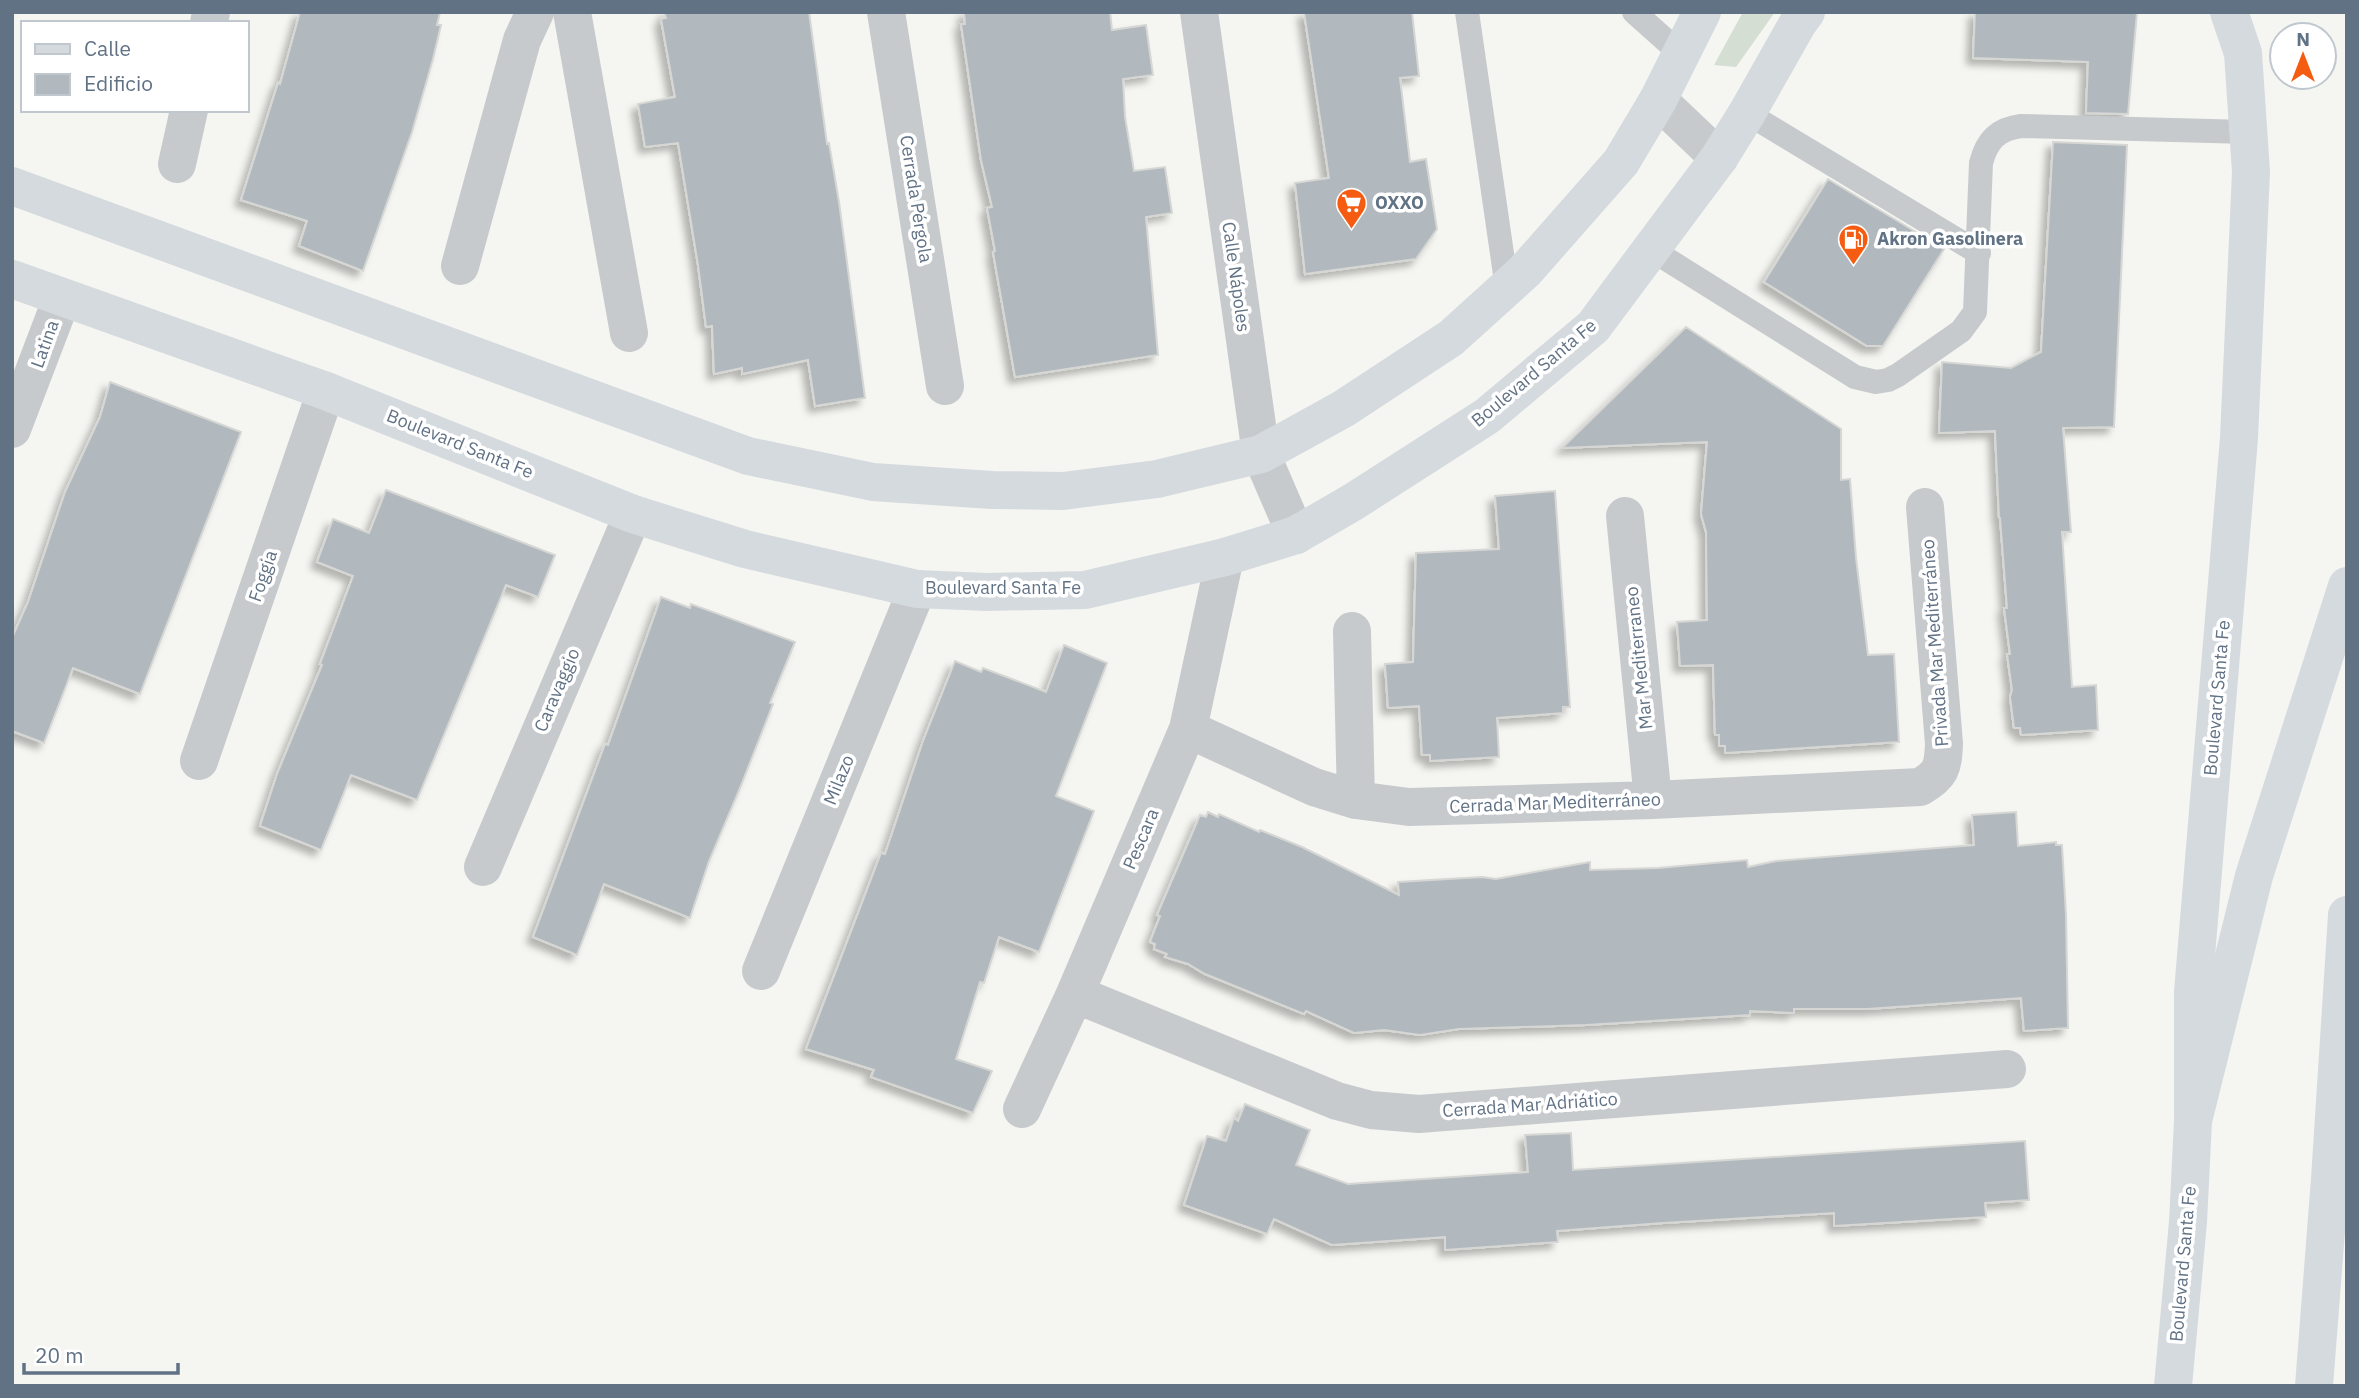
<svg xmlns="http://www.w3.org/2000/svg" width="2359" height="1398" font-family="'IBM Plex Sans',sans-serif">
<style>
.green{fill:#d5ded2}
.building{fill:#b1b8be;stroke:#d6d7d4;stroke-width:2;filter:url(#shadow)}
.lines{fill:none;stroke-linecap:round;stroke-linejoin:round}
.lane{stroke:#c7cacd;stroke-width:24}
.street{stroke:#c7cacd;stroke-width:38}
.secondary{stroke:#d5dadf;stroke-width:38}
.highway{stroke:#d5dadf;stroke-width:38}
.labels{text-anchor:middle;stroke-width:7;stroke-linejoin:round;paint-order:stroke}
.street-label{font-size:18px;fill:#617285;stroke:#fff}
.poi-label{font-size:18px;font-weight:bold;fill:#617285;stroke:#fff;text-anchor:start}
</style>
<defs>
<filter id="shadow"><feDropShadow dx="-6" dy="6" stdDeviation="3.5" flood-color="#0004"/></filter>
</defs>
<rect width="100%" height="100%" fill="#f5f6f1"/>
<!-- green -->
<path class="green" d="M1743 12H1775L1736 67 1714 65Z"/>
<!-- building -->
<path class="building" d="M300 12H440L437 25H441L433 59 412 132 363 271 299 246 307 221 241 200 278 83 280 84Z
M664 12H809L827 144 829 143 839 202 865 398 815 406 808 360 742 374V368L714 374 712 326 706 327 698 265 678 143 645 147 638 104 675 97 661 19 666 18Z
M964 12H1110L1112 30 1146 25 1153 75 1123 79 1125 117 1134 171 1165 167 1172 213 1146 217 1158 355 1015 377 993 252 995 251 987 208 992 207 981 160 961 24H965Z
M1304 12H1412L1419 76 1400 78 1410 162 1426 159 1437 229 1416 259 1305 274 1295 183 1329 178Z
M1975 12H2137L2128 114 2086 113 2088 62 1973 58Z
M2053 142 2127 145 2114 427 2063 428 2071 532H2062L2072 687 2096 685 2098 730 2021 735 2020 728H2014L2010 697 2012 690 2007 654H2010L2004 608H2007L2000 518H1999L1995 431 1939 433 1942 362 2011 368 2041 352Z
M1828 179 1944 249 1883 346H1867L1764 282Z
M1686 327 1841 429V480L1850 479 1856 558 1868 655 1894 654 1899 742 1725 753V746H1719V735H1715L1713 665 1680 666 1677 622 1707 620 1706 532 1701 514 1707 442 1562 448Z
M110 382 241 432 140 694 73 668 44 743 12 731V638L28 602 65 492 100 417Z
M386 490 555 555 538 597 506 585 417 800 351 775 321 850 260 826 277 774 322 665 320 664 353 576 317 562 333 519 369 533Z
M1555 491 1570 707H1563V713L1497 718 1499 757 1430 761V755H1422L1419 706 1388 708 1385 664 1413 662 1416 553 1499 549 1495 496Z
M661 597 690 608 691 604 795 642 770 703 773 704 740 788 709 861 690 918 604 884 577 955 533 937 605 744 608 745Z
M1064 645 1107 663 1056 796 1094 811 1039 952 999 937 984 983 980 982 956 1059 992 1071 973 1113 871 1077 874 1070 806 1049 881 853 885 854 923 741 955 661 981 672 983 668 1046 692Z
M1208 812 1218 817 1219 814 1259 832 1260 830 1302 847 1399 895 1398 882 1482 877 1496 879 1590 862V870L1658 868 1747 860 1748 867 1776 861 1974 845 1972 815 2016 812 2018 846 2056 842V845H2062L2066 915 2068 1028 2024 1031 2021 998 1868 1009H1794V1013L1750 1011V1015L1586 1025 1459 1029 1420 1035 1384 1030 1354 1033 1306 1011 1304 1014 1205 974 1188 964 1165 957 1167 954 1154 949 1155 944 1150 942 1160 916 1157 915 1200 815 1206 817Z
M1245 1104 1310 1130 1296 1165 1348 1184 1528 1172 1525 1135 1571 1133 1573 1170 2025 1141 2029 1200 1985 1203 1986 1217 1834 1226V1213L1663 1223 1557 1231 1558 1242 1445 1250V1237L1332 1245 1274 1219 1267 1234 1184 1205 1207 1136 1226 1141 1234 1118 1238 1121Z"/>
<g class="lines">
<!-- lane -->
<path class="lane" d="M1467 12 1507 288
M1634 12 1681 54
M1747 113 1979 253
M1652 250 1855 377 1876 382 1888 380 1898 375 1961 331 1975 312 1981 163C1987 140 1998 129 2021 126L2248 132"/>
<!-- street -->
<path class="street" d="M572 12 629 333
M886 12 945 386
M1199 12 1261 454 1296 535
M209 23 211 12
M1658 100 1719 158
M177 164 189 110
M460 266 522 40 535 12
M12 429 62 298
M1625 516 1653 800
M1352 631 1356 800
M1188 729 1314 787 1356 800 1409 807 1653 800 1920 787C1941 775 1943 768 1944 744L1925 507
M199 761 326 391
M483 867 633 514
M761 971 917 589
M1075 994 1337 1101 1371 1110 1419 1114 2007 1069
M1022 1109 1075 994 1188 729 1225 557"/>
<!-- secondary -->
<path class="secondary" d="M12 186 748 456 873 482 992 490 1063 491 1157 479 1261 454 1343 409 1451 338 1525 271 1621 162 1658 100 1702 12
M12 279 326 391 633 514 745 549 917 589 987 592 1085 590 1225 557 1296 535 1353 502 1487 416 1593 327 1719 158 1747 113 1798 23 1806 12
M2173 1386 2188 1222 2193 1121V992L2239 438 2251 172 2243 53 2229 12"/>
<!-- highway -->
<path class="highway" d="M2193 1121 2254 876 2347 586
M2314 1386 2330 1179 2347 915"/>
</g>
<!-- icons -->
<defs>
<symbol id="supermarket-pin" viewBox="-11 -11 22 30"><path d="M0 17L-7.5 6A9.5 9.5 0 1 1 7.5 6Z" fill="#f55c11" stroke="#fff"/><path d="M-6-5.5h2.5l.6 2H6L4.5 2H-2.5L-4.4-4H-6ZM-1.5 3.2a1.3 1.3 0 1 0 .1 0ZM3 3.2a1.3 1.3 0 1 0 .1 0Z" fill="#fff"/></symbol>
<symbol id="fuel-pin" viewBox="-11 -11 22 30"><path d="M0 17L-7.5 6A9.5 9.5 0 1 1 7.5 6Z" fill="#f55c11" stroke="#fff"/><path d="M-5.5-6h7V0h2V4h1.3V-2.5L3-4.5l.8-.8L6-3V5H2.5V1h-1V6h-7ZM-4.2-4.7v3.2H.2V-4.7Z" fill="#fff"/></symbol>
</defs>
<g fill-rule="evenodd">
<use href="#supermarket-pin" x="1334" y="186" width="35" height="47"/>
<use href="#fuel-pin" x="1836" y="222" width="35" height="47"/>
</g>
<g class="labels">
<!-- street labels -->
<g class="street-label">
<text transform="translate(916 199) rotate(81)" y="6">Cerrada Pérgola</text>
<text transform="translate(1236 277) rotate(82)" y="6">Calle Nápoles</text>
<text transform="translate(45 344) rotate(-70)" y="6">Latina</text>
<text transform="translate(1534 373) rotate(-40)" y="6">Boulevard Santa Fe</text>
<text transform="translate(460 444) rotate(22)" y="6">Boulevard Santa Fe</text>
<text transform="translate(263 576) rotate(-71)" y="6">Foggia</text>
<text x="1003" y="594">Boulevard Santa Fe</text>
<text transform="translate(1935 643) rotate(-94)" y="6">Privada Mar Mediterráneo</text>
<text transform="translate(1639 658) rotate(-96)" y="6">Mar Mediterraneo</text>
<text transform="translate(557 690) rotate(-67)" y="6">Caravaggio</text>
<text transform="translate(2217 698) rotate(-85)" y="6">Boulevard Santa Fe</text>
<text transform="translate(839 780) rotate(-68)" y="6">Milazo</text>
<text transform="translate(1555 803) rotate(-2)" y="6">Cerrada Mar Mediterráneo</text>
<text transform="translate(1141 839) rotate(-67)" y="6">Pescara</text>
<text transform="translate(1530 1105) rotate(-4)" y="6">Cerrada Mar Adriático</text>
<text transform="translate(2183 1264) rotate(-85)" y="6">Boulevard Santa Fe</text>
</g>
<!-- poi labels -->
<g class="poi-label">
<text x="1375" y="209">OXXO</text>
<text x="1877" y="245">Akron Gasolinera</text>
</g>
</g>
<!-- border -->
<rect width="2359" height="1398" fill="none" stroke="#617285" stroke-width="28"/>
<!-- legend -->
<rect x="21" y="21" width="228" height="91" fill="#ffffff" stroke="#c0c7ce" stroke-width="2"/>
<rect x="35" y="44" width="35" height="10" fill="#d5dadf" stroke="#c0c7ce" stroke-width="2"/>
<text x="84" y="56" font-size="21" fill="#617285">Calle</text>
<rect x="35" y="74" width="35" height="21" fill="#b1b8be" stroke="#c0c7ce" stroke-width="2"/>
<text x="84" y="91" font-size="21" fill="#617285">Edificio</text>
<!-- north arrow -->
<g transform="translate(2303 56)"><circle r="33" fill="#ffffff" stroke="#c0c7ce" stroke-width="2"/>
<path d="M0-5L12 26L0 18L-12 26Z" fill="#f55c11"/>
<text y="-10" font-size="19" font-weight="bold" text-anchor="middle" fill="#617285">N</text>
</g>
<!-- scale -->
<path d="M24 1363v10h154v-10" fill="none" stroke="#617285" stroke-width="3.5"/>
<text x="35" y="1363" font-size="21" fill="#617285" stroke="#ffffff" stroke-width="5" paint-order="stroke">20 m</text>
</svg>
